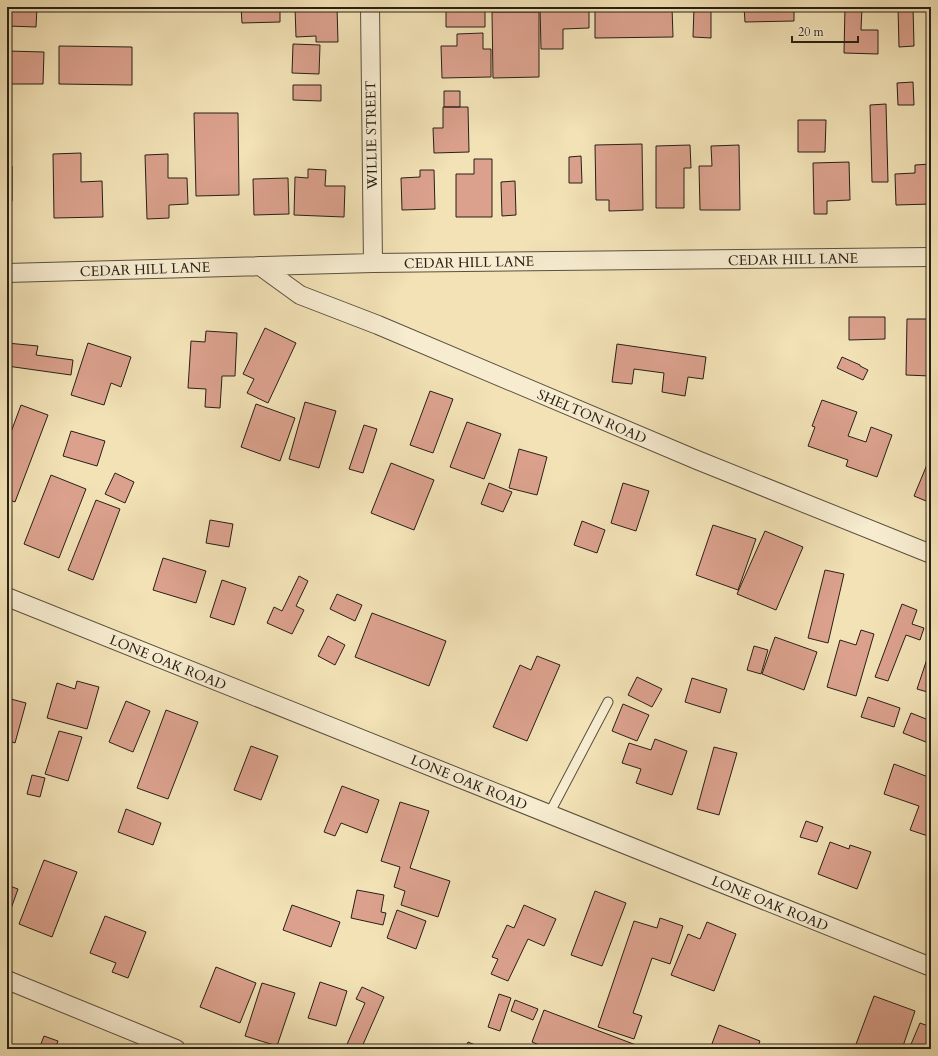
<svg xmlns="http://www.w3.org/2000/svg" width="938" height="1056" font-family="Cardo,serif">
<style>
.building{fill:#dba18d;stroke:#282016}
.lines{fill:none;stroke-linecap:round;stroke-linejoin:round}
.lane-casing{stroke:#5a503e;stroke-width:11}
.street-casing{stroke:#5a503e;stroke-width:20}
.lane{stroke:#f7ecd0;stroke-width:9}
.street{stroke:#f7ecd0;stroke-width:18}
.labels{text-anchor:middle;stroke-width:3;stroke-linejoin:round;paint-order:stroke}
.street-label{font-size:14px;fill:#282016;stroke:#f7ecd0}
</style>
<rect width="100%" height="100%" fill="#f2e2b6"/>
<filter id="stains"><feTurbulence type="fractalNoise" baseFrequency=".005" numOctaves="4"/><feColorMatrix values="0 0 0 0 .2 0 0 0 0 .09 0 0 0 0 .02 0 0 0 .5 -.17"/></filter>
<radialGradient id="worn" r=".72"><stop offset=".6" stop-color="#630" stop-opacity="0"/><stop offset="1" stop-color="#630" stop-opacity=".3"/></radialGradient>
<!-- building -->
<path class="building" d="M7 7H37L36 27 7 26Z
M241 7H280V22L242 23Z
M295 7H337L338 42H316V36L296 37Z
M446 7H485V27H446Z
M540 7H589V28L563 29V49H541Z
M595 7H672L673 37 595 38Z
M694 7H711V38L693 37Z
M744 7H794V21L745 22Z
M845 7H862L861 30H878V54L844 53Z
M898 7H913L914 46 899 47Z
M492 12H539V77L493 78Z
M483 33V49H491V77L442 78 441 46H457V34Z
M293 44 320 45 319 74 292 73Z
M59 46 132 47V85L59 84Z
M7 51 44 52 43 84H7Z
M913 82 914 105H898L897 83Z
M293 85H321V101L293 100Z
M444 91H460V107H444Z
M886 104 888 182H872L870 105Z
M443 107H468L469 152 434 153 433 128H443Z
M194 113H238L239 195 196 196Z
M798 120H826L825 152H798Z
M642 144 643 210 609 211V200H596L595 145Z
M690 145 691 168H684V208H656V146Z
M739 145 740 210H700L699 166H712L711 146Z
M81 153V182L102 181 103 217 54 218 53 154Z
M168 154V178H187L188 204 169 205V218L147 219 145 155Z
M581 156 582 183H569V157Z
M474 159H492V217H456V174H474Z
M849 162 850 200 827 201V214H814L813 163Z
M931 164V204L896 205 895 174 915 173V165Z
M7 165 12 166V201H7Z
M308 169 326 170 325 186H345L344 217 294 215 295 177 308 178Z
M420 170H434L435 209 402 210 401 178 420 177Z
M288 178 289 214 254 215 253 179Z
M515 181 516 215 502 216 501 182Z
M849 317H885V339L849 340Z
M907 319H931L930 376 906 375Z
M265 328 296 343 268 403 247 393 254 379 243 374Z
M206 331 237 333 235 376H222L220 408 205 407 206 389 188 388 191 341 205 342Z
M7 343 38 346 36 355 73 360 71 375 7 366Z
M88 343 131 357 121 387 111 383 104 405 71 395Z
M617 344 706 357 703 379 688 377 685 396 662 392 664 373 634 369 632 384 612 382Z
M842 357 860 365V366L868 370 863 380 837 368Z
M430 391 453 399 433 453 410 445Z
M822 400 857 412 848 436 866 442 871 427 892 435 877 477 846 466 848 460 808 446 815 427 812 426Z
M305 402 336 411 319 468 289 459Z
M256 404 295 418 280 461 241 447Z
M21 405 48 415 15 502 7 499V443Z
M467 422 501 434 484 479 450 467Z
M364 425 377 429 363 473 349 469Z
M71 431 105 441 97 466 63 456Z
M519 449 547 457 537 495 509 488Z
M931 455V503L914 496Z
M391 463 434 480 414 530 371 513Z
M115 473 134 482 125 503 105 494Z
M51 475 86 489 59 558 24 544Z
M489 483 512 492 503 512 481 504Z
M623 483 649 491 636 531 611 523Z
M96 500 120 509 93 580 68 570Z
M210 520 233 524 229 547 206 543Z
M582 521 605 530 597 553 574 545Z
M713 525 756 539 738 590 696 575Z
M765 531 803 547 776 610 737 594Z
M163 558 206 571 196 603 153 590Z
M825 570 844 574 828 643 808 638Z
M299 576 308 581 296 606 304 610 292 634 267 623 274 607 282 611Z
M222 580 246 588 234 625 210 617Z
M337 594 362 605 355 621 330 609Z
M902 604 917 610 912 624 924 628 920 640 906 635 888 681 875 677Z
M372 613 446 641 429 686 355 657Z
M861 630 874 634 856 696 827 687 840 640 856 645Z
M328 636 345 645 335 665 318 656Z
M775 637 817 652 804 690 762 674Z
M754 646 768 650 761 674 747 670Z
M537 656 560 665 527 741 493 727 520 665 531 670Z
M927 659 931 661V693L917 689Z
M637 677 662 689 652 707 628 695Z
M692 678 727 689 720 713 685 702Z
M77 681 99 687 87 729 47 718 57 683 75 689Z
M868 697 900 708 894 727 861 717Z
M7 698 26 703 15 743 7 740Z
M126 701 150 711 133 752 109 742Z
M623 704 649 715 637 741 612 731Z
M166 710 198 722 168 799 137 788Z
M911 713 931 721V744L903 733Z
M59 731 82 737 68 781 45 774Z
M655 739 687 751 672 795 636 783 641 769 622 763 629 743 651 750Z
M251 746 278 756 261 800 234 790Z
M714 747 737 753 719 815 697 809Z
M894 764 931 778V837L910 830 919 806 884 794Z
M32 775 45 778 40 797 27 794Z
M342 786 379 800 367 833 341 823 335 836 324 832Z
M400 802 429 811 410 868 450 881 438 917 401 905 405 891 394 887 400 867 381 861Z
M126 809 161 823 153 845 118 832Z
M806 821 823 827 817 842 800 837Z
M830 842 849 849 850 845 871 852 857 889 818 874Z
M44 860 77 872 52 937 19 924Z
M7 885 18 889 7 920Z
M357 890 384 895 381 912 386 913 383 925 351 918Z
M595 891 626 903 602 966 571 955Z
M292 905 340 922 331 947 283 930Z
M524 905 556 919 544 946 528 939 508 981 491 974 498 959 492 957 507 925 514 928Z
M397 910 426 921 416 949 387 938Z
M105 916 146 932 128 978 112 972 116 963 90 953Z
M660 918 683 926 670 964 652 958 633 1013 642 1016 634 1039 598 1027 634 921 657 928Z
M707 922 736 934 714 991 671 975 688 934 700 939Z
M216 967 256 983 240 1023 200 1007Z
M320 982 347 991 336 1026 308 1018Z
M262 983 295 993 277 1046 245 1036Z
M362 987 384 997 361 1049H345L365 1003 356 999Z
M499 994 511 998 500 1031 488 1027Z
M874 996 915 1011 902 1049H861L855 1047Z
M515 1000 538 1009 533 1020 511 1011Z
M544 1010 636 1045 634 1049H549L532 1042Z
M920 1023 931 1027V1049H909Z
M719 1025 760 1041 757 1049H710Z
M44 1036 58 1041 55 1049H39Z
M468 1042 485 1049H465Z
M7 1043 22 1049H7Z"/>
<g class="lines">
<defs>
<path id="lane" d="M549 814 608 702"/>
<path id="street" d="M370 7 373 263
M260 266 300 295 378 325 697 460 931 554
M7 273 373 263 931 257
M7 597 931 967
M7 980 176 1049"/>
</defs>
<!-- lane casing -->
<use href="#lane" class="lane-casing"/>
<!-- street casing -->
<use href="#street" class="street-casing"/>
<!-- lane -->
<use href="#lane" class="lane"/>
<!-- street -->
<use href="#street" class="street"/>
</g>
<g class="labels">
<!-- street labels -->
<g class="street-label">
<text transform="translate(371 135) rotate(-91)" y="5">WILLIE STREET</text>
<text transform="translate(793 259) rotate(-1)" y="5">CEDAR HILL LANE</text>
<text transform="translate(469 262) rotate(-1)" y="5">CEDAR HILL LANE</text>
<text transform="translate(145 269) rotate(-2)" y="5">CEDAR HILL LANE</text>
<text transform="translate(592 416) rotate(23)" y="5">SHELTON ROAD</text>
<text transform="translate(168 662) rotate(22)" y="5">LONE OAK ROAD</text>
<text transform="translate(469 782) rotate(22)" y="5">LONE OAK ROAD</text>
<text transform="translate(770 903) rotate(22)" y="5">LONE OAK ROAD</text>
</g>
</g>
<!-- margin -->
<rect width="938" height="1056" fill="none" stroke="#f2e2b6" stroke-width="24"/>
<rect x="8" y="8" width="922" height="1040" fill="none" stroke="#282016" stroke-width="2"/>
<rect x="12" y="12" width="914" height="1032" fill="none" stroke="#282016"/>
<!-- scale -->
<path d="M792 36v6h66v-6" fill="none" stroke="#282016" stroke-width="2"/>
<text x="798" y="36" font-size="12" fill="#282016" stroke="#f7ecd0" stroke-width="3" paint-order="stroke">20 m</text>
<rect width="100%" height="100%" filter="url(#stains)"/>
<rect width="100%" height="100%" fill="url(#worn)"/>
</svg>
